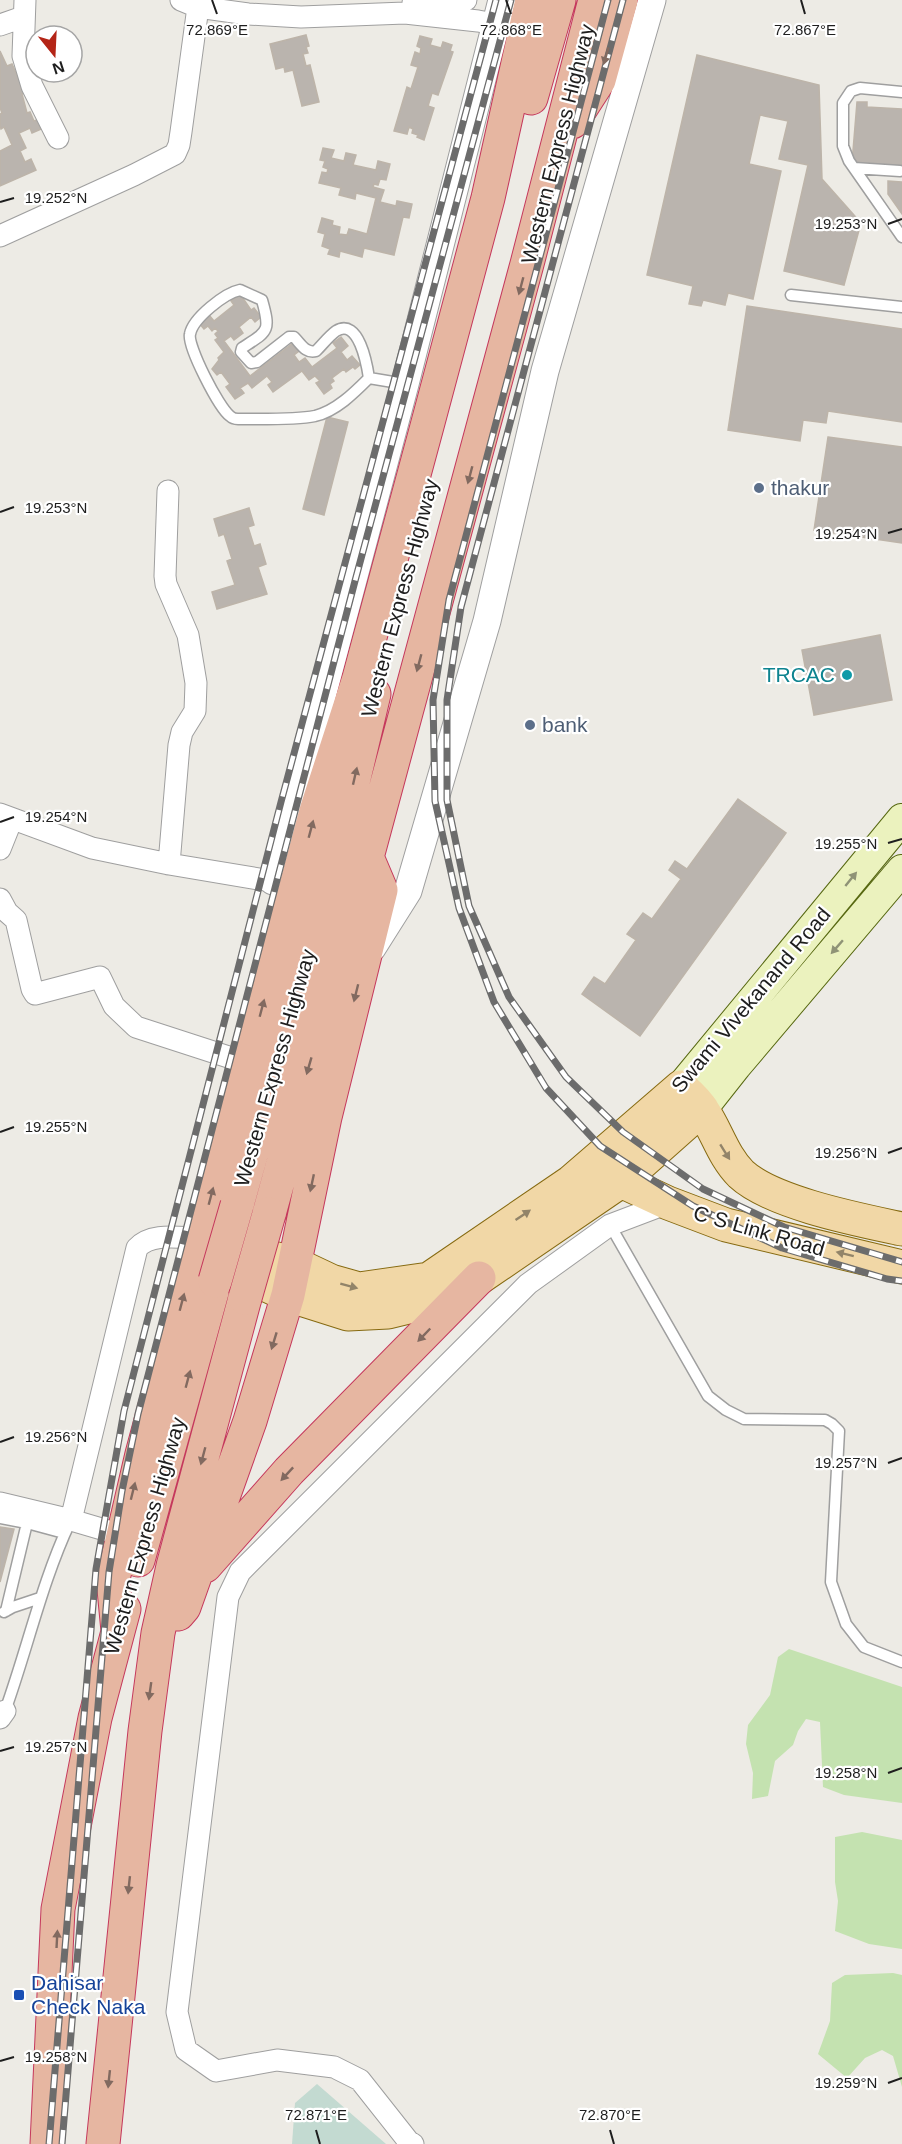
<svg xmlns="http://www.w3.org/2000/svg" width="902" height="2144" font-family="Helvetica,sans-serif">
<style>
.grass{fill:#c4e2b0}
.wetland{fill:#c3dad1}
.building{fill:#bab4ae;stroke:#bdb4a9;stroke-width:1.5}
.lines{fill:none;stroke-linecap:round;stroke-linejoin:round}
.service-casing{stroke:#9f9f9f;stroke-width:13}
.minor-casing{stroke:#9f9f9f;stroke-width:23}
.tertiary-casing{stroke:#9f9f9f;stroke-width:29}
.secondary-casing{stroke:#576811;stroke-width:32}
.primary-casing{stroke:#866a11;stroke-width:35}
.trunk-casing{stroke:#c5385c;stroke-width:35}
.service{stroke:#fff;stroke-width:10}
.minor{stroke:#fff;stroke-width:21}
.tertiary{stroke:#fff;stroke-width:27}
.secondary{stroke:#ebf2be;stroke-width:30}
.primary{stroke:#f1d7a6;stroke-width:33}
.trunk{stroke:#e6b6a1;stroke-width:33}
.rail-casing{stroke:#6c6c6c;stroke-width:7}
.rail{stroke:#fff;stroke-width:4.5;stroke-dasharray:14;stroke-linecap:butt}
.trunk-bridge-casing{stroke:#c5385c;stroke-width:35;stroke-linecap:butt}
.trunk-bridge{stroke:#e6b6a1;stroke-width:33}
.oneway{fill:#826a60}
.oneway2{fill:#8f9376}
.oneway3{fill:#928469}
.ticks{fill:none;stroke:#1e1e1e;stroke-width:2}
.service-dot{fill:#5c6f8a;stroke:#fff;stroke-width:2}
.culture-dot{fill:#0f9aa8;stroke:#fff;stroke-width:2}
.transit-dot{fill:#1a4fb4;stroke:#fff;stroke-width:2}
.labels{text-anchor:middle;stroke-width:4.5;stroke-linejoin:round;paint-order:stroke}
.street-label{font-size:21px;fill:#1e1e1e;stroke:#fff}
.service-label{font-size:21px;fill:#4e5e75;stroke:#fff;text-anchor:start}
.culture-label{font-size:21px;fill:#0d838f;stroke:#fff;text-anchor:end}
.transit-label{font-size:21px;fill:#164399;stroke:#fff;text-anchor:start}
.ticks-label{font-size:15px;text-anchor:middle;fill:#1e1e1e;stroke:#fff;stroke-width:4.5;stroke-linejoin:round;paint-order:stroke}
</style>
<rect width="100%" height="100%" fill="#edebe5"/>
<!-- grass -->
<path class="grass" d="M789 1649 902 1687V1803L844 1795 823 1787 820 1722 806 1719 798 1731 793 1745 775 1761 768 1796 752 1799 753 1773 746 1744 748 1725 770 1695 778 1657Z
M862 1832 902 1840V1949L869 1944 835 1931 838 1901 835 1882V1837Z
M893 1973 902 1975V2087L893 2056 882 2050 865 2058 847 2078 818 2054 830 2021 832 1983 845 1975Z"/>
<!-- wetland -->
<path class="wetland" d="M317 2084 386 2144H292L295 2103Z"/>
<!-- building -->
<path class="building" d="M306 35 309 46 306 47 308 53 303 54 306 66 310 65 319 102 302 106 293 70 285 72 284 67 276 69 270 44Z
M420 36 432 39 430 45 441 48 443 42 452 45 450 51 453 52 438 95 432 93 428 106 434 108 424 140 417 137 418 135 412 133 413 129 409 127 407 134 394 131 407 87 411 89 418 67 411 65 415 52 420 54 421 48 417 46Z
M0 51 7 66 12 64 25 93 22 94 27 113 30 112 34 121 37 120 41 129 32 133 30 128 19 133 26 148 20 151 25 162 31 159 36 170 0 186V151L12 145 4 127 1 129 0 126V114L2 113 0 108Z
M697 55 819 85 822 179 861 223 844 285 784 271 808 165 779 159 788 121 760 115 749 164 781 171 753 299 728 293 725 305 703 300 701 306 689 304 693 286 647 275Z
M857 102H867V107L902 109V166L852 163Z
M323 148 334 150 331 158 344 161 346 153 356 155 353 165 376 170 378 161 390 164 386 180 380 179 378 185 374 184 373 187 384 190 380 202 396 206 397 201 412 204 409 218 403 217 394 255 364 248 362 257 340 251 339 257 328 254 330 249 322 246 325 234 318 232 322 218 333 221 332 225 340 227 339 234 347 235 349 229 367 234 376 198 356 193 355 199 339 195 341 188 319 183 322 172 327 173 328 169 323 167 325 161 320 160Z
M888 181 902 182V214L888 194Z
M240 294 251 310 254 308 261 317 255 322 251 317 239 327 243 333 234 340 231 336 224 341 250 376 293 343 299 351 294 355 299 362 305 358 312 367 337 348 333 343 341 337 348 346 341 352 347 360 352 356 360 365 355 369 353 367 346 372 344 369 332 378 334 381 330 384 332 388 324 394 316 383 320 381 315 376 309 380 302 371 273 392 268 385 272 382 267 376 252 388 248 383 240 388 244 393 235 399 226 387 230 384 221 372 217 375 212 369 219 360 218 358 224 352 215 340 218 338 215 334 218 331 215 328 212 331 208 326 204 329 199 323 209 315 214 321 234 305 231 301Z
M747 306 902 329V422L828 411 826 423 803 420 800 441 728 430Z
M327 417 348 422 324 515 303 509Z
M828 437 902 447V543L814 530Z
M249 508 254 525 248 527 254 546 260 544 266 564 258 567 267 594 217 609 212 592 235 585 227 561 232 559 224 534 219 536 214 519Z
M880 635 892 700 814 715 802 650Z
M738 799 786 833 640 1036 582 994 594 977 605 984 636 940 627 934 643 913 652 919 681 879 669 870 675 861 687 869Z
M0 1527 14 1529 0 1582Z"/>
<g class="lines">
<defs>
<path id="service" d="M902 92 860 88 851 91 843 103V146L849 161 902 237
M854 168 900 171
M240 290 262 300C271 332 268 331 242 348L241 352 251 363 257 362 289 337H294C301 344 306 354 316 351 322 345 329 336 336 331 359 317 367 365 369 378 354 393 336 411 315 416 295 420 260 419 238 419 236 419 232 418 230 416 219 408 187 346 190 334 193 318 225 293 240 290Z
M791 295 902 307
M369 378 405 384
M610 1225 708 1396 726 1410 744 1419 825 1420 832 1424 839 1431 831 1582 846 1624 864 1647 902 1662
M0 1518 27 1523 6 1611
M27 1523 64 1533
M4 1612 13 1607 40 1598
M1 1711H5C28 1647 42 1581 71 1520"/>
<path id="minor" d="M25 0 23 56 32 86 58 138
M181 0 198 7 248 14 301 17 405 13 478 21 510 27
M413 3 466 0
M0 25 23 17
M0 236 134 175 175 154 179 145 181 132 198 7
M168 491 165 576 166 584 188 635 196 683 195 711 182 732 179 745 169 864
M0 814 92 848 169 864 289 884
M0 849 12 819
M0 899 7 912 16 920 32 989 35 994 100 977 114 1006 136 1027 247 1063
M0 1503 71 1520 122 1535
M71 1520 137 1248C151 1232 180 1238 200 1238
M0 1718 5 1711
M413 2144 409 2142 360 2080 334 2067 277 2060 216 2071 186 2050 177 2012 228 1597 240 1572 528 1284 610 1225 668 1203"/>
<path id="tertiary" d="M273 881 405 384 502 0
M372 948 408 891 487 621 545 371 652 0"/>
<path id="secondary" d="M681 1087 902 819
M702 1109 736 1066 902 870"/>
<path id="primary" d="M621 1181 668 1203 726 1225 902 1267
M230 1246 295 1264 331 1281 359 1289 429 1279 571 1182 681 1087C689 1094 698 1102 703 1111 717 1132 723 1156 741 1174 772 1203 860 1220 902 1229
M225 1266 288 1295 348 1314 388 1312 433 1301 479 1278 621 1181 702 1109"/>
<path id="trunk" d="M531 98 559 0
M572 122 599 80 621 0
M237 1205 341 833 374 694
M269 1214 353 909 527 264 595 0
M138 1560 215 1281
M205 1566 289 1471 479 1278
M178 1614 184 1607 250 1421 288 1295 325 1117 381 890 367 857
M118 1631 113 1579 142 1454 316 811 359 678 426 430 488 198 532 0
M47 2144 58 1909 95 1718 124 1609
M103 2144 145 1731 158 1633 173 1566 245 1298"/>
</defs>
<!-- service casing -->
<use href="#service" class="service-casing"/>
<!-- minor casing -->
<use href="#minor" class="minor-casing"/>
<!-- tertiary casing -->
<use href="#tertiary" class="tertiary-casing"/>
<!-- secondary casing -->
<use href="#secondary" class="secondary-casing"/>
<!-- primary casing -->
<use href="#primary" class="primary-casing"/>
<!-- trunk casing -->
<use href="#trunk" class="trunk-casing"/>
<!-- service -->
<use href="#service" class="service"/>
<!-- minor -->
<use href="#minor" class="minor"/>
<!-- tertiary -->
<use href="#tertiary" class="tertiary"/>
<!-- secondary -->
<use href="#secondary" class="secondary"/>
<!-- primary -->
<use href="#primary" class="primary"/>
<!-- trunk -->
<use href="#trunk" class="trunk"/>
<defs>
<path id="rail" d="M608 0 449 600 433 700 435 801 459 908 494 1002 546 1088 600 1146 693 1206 782 1248 887 1279 902 1281
M623 0 461 607 447 700V800L469 906 509 997 566 1077 623 1132 703 1189 784 1227 902 1262
M49 2144 96 1569 124 1411 281 802 496 0
M62 2144 109 1572 122 1491 138 1414 355 581 511 0"/>
</defs>
<!-- rail casing -->
<use href="#rail" class="rail-casing"/>
<!-- rail -->
<use href="#rail" class="rail"/>
<defs>
<path id="trunk-bridge" d="M215 1281 237 1205
M245 1298 269 1214"/>
</defs>
<!-- trunk-bridge casing -->
<use href="#trunk-bridge" class="trunk-bridge-casing"/>
<!-- trunk-bridge -->
<use href="#trunk-bridge" class="trunk-bridge"/>
</g>
<!-- one-way arrows -->
<defs><path id="oneway-solid" d="M-6-.8H1V-3.2L6.5 0L1 3.2V.8H-6Z" transform="scale(1.5)"/></defs>
<g class="oneway">
<use href="#oneway-solid" transform="translate(606 56) rotate(106)"/>
<use href="#oneway-solid" transform="translate(521 286) rotate(105)"/>
<use href="#oneway-solid" transform="translate(470 475) rotate(105)"/>
<use href="#oneway-solid" transform="translate(419 663) rotate(105)"/>
<use href="#oneway-solid" transform="translate(355 776) rotate(-77)"/>
<use href="#oneway-solid" transform="translate(311 829) rotate(-75)"/>
<use href="#oneway-solid" transform="translate(356 993) rotate(104)"/>
<use href="#oneway-solid" transform="translate(262 1008) rotate(-75)"/>
<use href="#oneway-solid" transform="translate(309 1066) rotate(106)"/>
<use href="#oneway-solid" transform="translate(312 1183) rotate(102)"/>
<use href="#oneway-solid" transform="translate(211 1196) rotate(-75)"/>
<use href="#oneway-solid" transform="translate(182 1302) rotate(-75)"/>
<use href="#oneway-solid" transform="translate(424 1335) rotate(134)"/>
<use href="#oneway-solid" transform="translate(274 1341) rotate(107)"/>
<use href="#oneway-solid" transform="translate(188 1379) rotate(-75)"/>
<use href="#oneway-solid" transform="translate(203 1456) rotate(105)"/>
<use href="#oneway-solid" transform="translate(287 1474) rotate(133)"/>
<use href="#oneway-solid" transform="translate(133 1491) rotate(-76)"/>
<use href="#oneway-solid" transform="translate(150 1691) rotate(98)"/>
<use href="#oneway-solid" transform="translate(129 1885) rotate(96)"/>
<use href="#oneway-solid" transform="translate(57 1939) rotate(-87)"/>
<use href="#oneway-solid" transform="translate(109 2079) rotate(96)"/>
</g>
<g class="oneway2">
<use href="#oneway-solid" transform="translate(851 879) rotate(-51)"/>
<use href="#oneway-solid" transform="translate(837 947) rotate(131)"/>
</g>
<g class="oneway3">
<use href="#oneway-solid" transform="translate(725 1152) rotate(58)"/>
<use href="#oneway-solid" transform="translate(523 1215) rotate(-34)"/>
<use href="#oneway-solid" transform="translate(845 1254) rotate(-166)"/>
<use href="#oneway-solid" transform="translate(349 1286) rotate(15)"/>
</g>
<!-- ticks -->
<path class="ticks" d="M212 0 217 14M506 0 511 14M801 0 805 14M0 202 14 198M888 224 902 219M0 512 14 507M888 533 902 529M0 822 14 817M888 843 902 839M0 1132 14 1127M888 1153 902 1148M0 1442 14 1437M888 1463 902 1458M0 1751 14 1747M888 1773 902 1768M0 2061 14 2057M888 2083 902 2078M316 2130 320 2144M610 2130 614 2144"/>
<!-- markers -->
<g class="service-dot">
<circle cx="759" cy="488" r="6"/>
<circle cx="530" cy="725" r="6"/>
</g>
<circle class="culture-dot" cx="847" cy="675" r="6"/>
<rect class="transit-dot" x="13" y="1989" width="12" height="12" rx="3"/>
<g class="labels">
<!-- street labels -->
<g class="street-label">
<text transform="translate(558 144) rotate(-76)" y="7">Western Express Highway</text>
<text transform="translate(400 598) rotate(-75)" y="7">Western Express Highway</text>
<text transform="translate(751 1000) rotate(-50)" y="7">Swami Vivekanand Road</text>
<text transform="translate(275 1068) rotate(-74)" y="7">Western Express Highway</text>
<text transform="translate(759 1231) rotate(16)" y="7">C S Link Road</text>
<text transform="translate(145 1536) rotate(-74)" y="7">Western Express Highway</text>
</g>
<!-- service labels -->
<g class="service-label">
<text x="771" y="495">thakur</text>
<text x="542" y="732">bank</text>
</g>
<!-- culture labels -->
<g class="culture-label">
<text x="835" y="682">TRCAC</text>
</g>
<!-- transit labels -->
<g class="transit-label">
<text x="31" y="1990">Dahisar<tspan x="31" dy="24">Check Naka</tspan></text>
</g>
</g>
<g class="ticks-label">
<text x="217" y="35">72.869°E</text>
<text x="511" y="35">72.868°E</text>
<text x="805" y="35">72.867°E</text>
<text x="56" y="203">19.252°N</text>
<text x="846" y="229">19.253°N</text>
<text x="56" y="513">19.253°N</text>
<text x="846" y="539">19.254°N</text>
<text x="56" y="822">19.254°N</text>
<text x="846" y="849">19.255°N</text>
<text x="56" y="1132">19.255°N</text>
<text x="846" y="1158">19.256°N</text>
<text x="56" y="1442">19.256°N</text>
<text x="846" y="1468">19.257°N</text>
<text x="56" y="1752">19.257°N</text>
<text x="846" y="1778">19.258°N</text>
<text x="56" y="2062">19.258°N</text>
<text x="846" y="2088">19.259°N</text>
<text x="316" y="2120">72.871°E</text>
<text x="610" y="2120">72.870°E</text>
</g>
<!-- north arrow -->
<g transform="translate(54 54) rotate(162)"><circle r="28" fill="#ffffff" stroke="#a5a5a5" stroke-width="1.5"/>
<path d="M0-4.5L10 22L0 15L-10 22Z" fill="#b42517"/>
<text y="-9" font-size="16" font-weight="bold" text-anchor="middle" fill="#1e1e1e">N</text>
</g>
</svg>
